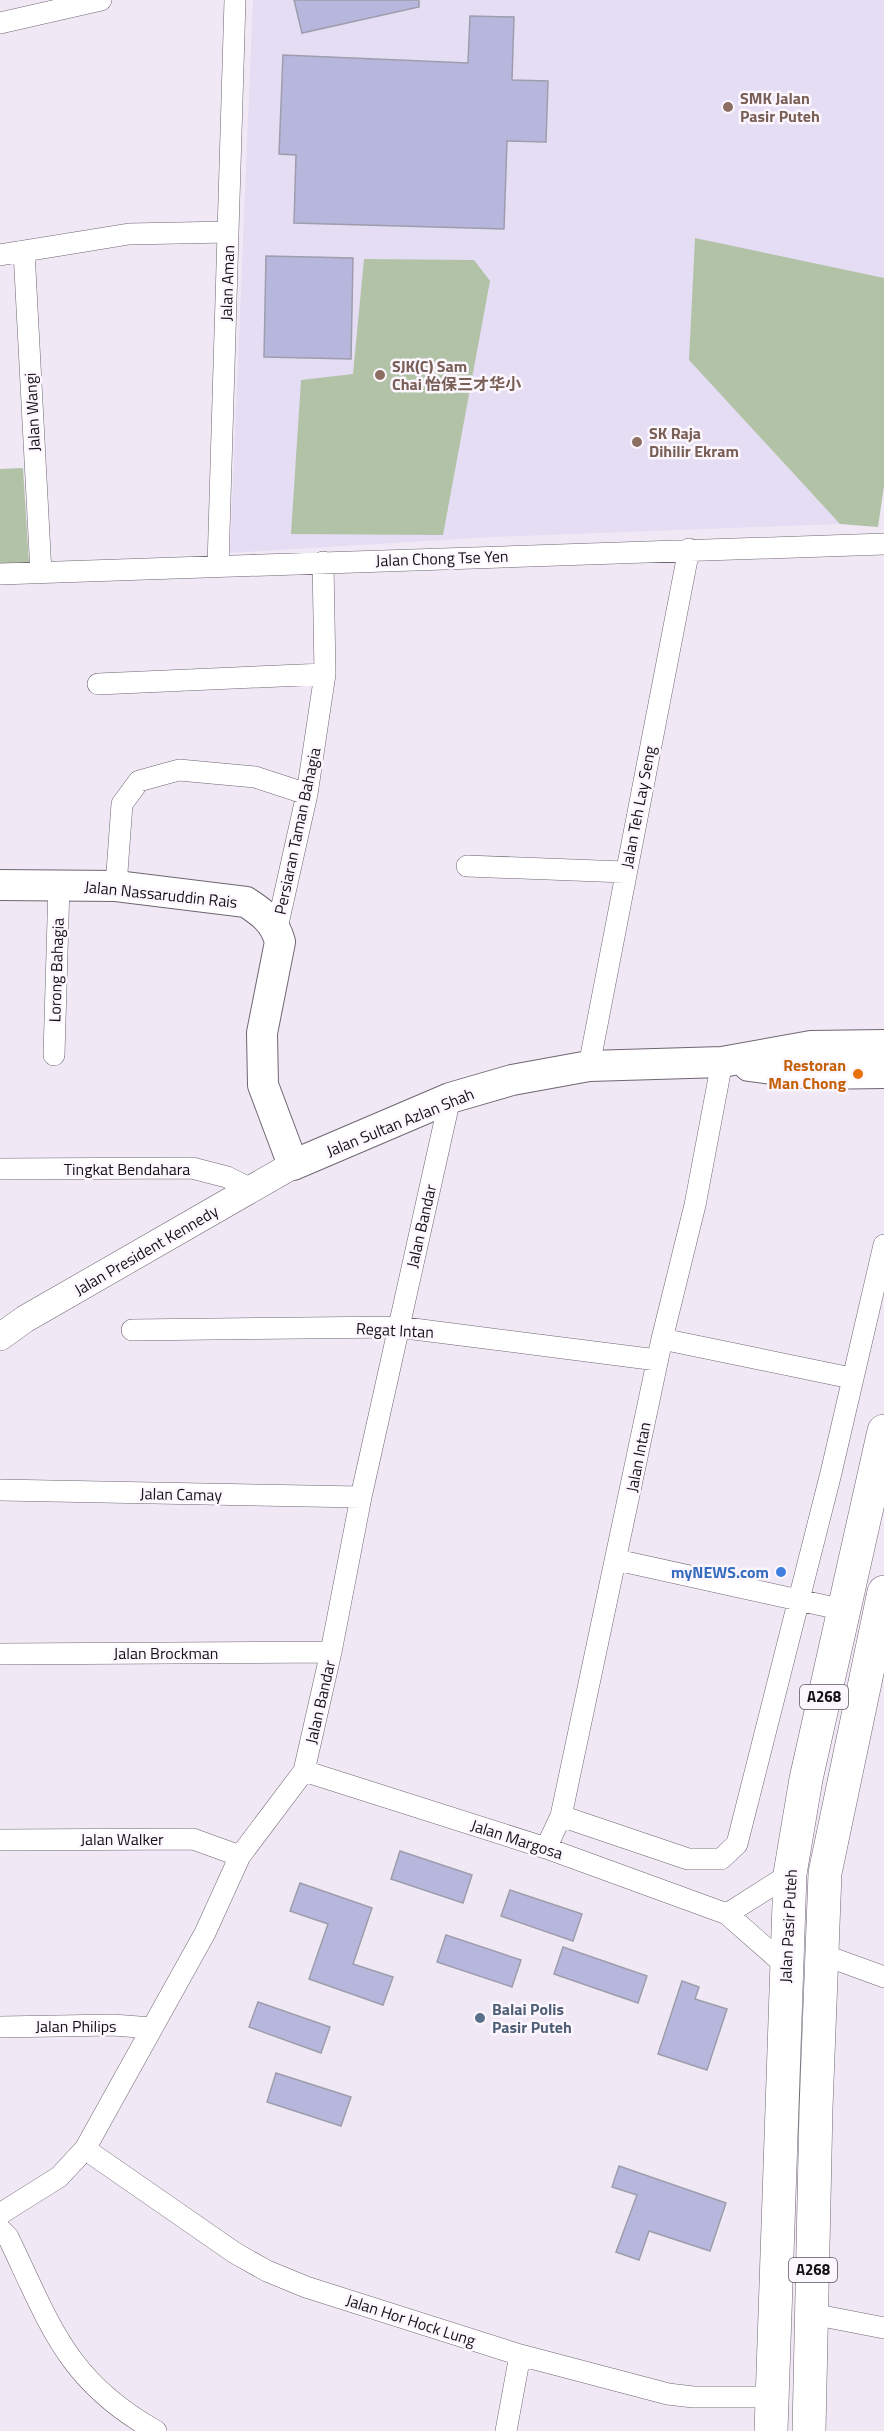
<svg xmlns="http://www.w3.org/2000/svg" width="884" height="2431" font-family="'Titillium Web','Noto Sans SC',sans-serif">
<style>
.education{fill:#e5ddf3}
.green{fill:#b2c2a7}
.building{fill:#b7b7de;stroke:#9d9dab;stroke-width:1.5}
.lines{fill:none;stroke-linecap:round;stroke-linejoin:round}
.minor-casing{stroke:#6f6672;stroke-width:22}
.tertiary-casing{stroke:#6f6672;stroke-width:28}
.secondary-casing{stroke:#6f6672;stroke-width:32}
.primary-casing{stroke:#6f6672;stroke-width:34}
.minor{stroke:#fff;stroke-width:21}
.tertiary{stroke:#fff;stroke-width:27}
.secondary{stroke:#fff;stroke-width:30}
.primary{stroke:#fff;stroke-width:33}
.education-dot{fill:#8d6e63;stroke:#fcf6fe;stroke-width:2}
.food-dot{fill:#e8710a;stroke:#fcf6fe;stroke-width:2}
.shop-dot{fill:#3f7fe0;stroke:#fcf6fe;stroke-width:2}
.service-dot{fill:#5c6f8a;stroke:#fcf6fe;stroke-width:2}
.labels{text-anchor:middle;stroke-width:5;stroke-linejoin:round;paint-order:stroke}
.shield{fill:#fcf6fe;stroke:#5a565c;stroke-width:1.5}
.shield-label{font-size:15px;font-weight:bold;fill:#151216}
.education-label{font-size:16px;font-weight:bold;fill:#785e54;stroke:#fcf6fe;text-anchor:start}
.street-label{font-size:16px;fill:#151216;stroke:#fcf6fe}
.food-label{font-size:16px;font-weight:bold;fill:#c56008;stroke:#fcf6fe;text-anchor:end}
.shop-label{font-size:16px;font-weight:bold;fill:#366cbe;stroke:#fcf6fe;text-anchor:end}
.service-label{font-size:16px;font-weight:bold;fill:#4e5e75;stroke:#fcf6fe;text-anchor:start}
</style>
<rect width="100%" height="100%" fill="#f1e8f5"/>
<!-- education -->
<path class="education" d="M253 0H884V278L689 360 840 524 492 537 230 553Z"/>
<!-- green -->
<path class="green" d="M695 238 884 278V486L878 527 840 524 689 360Z
M364 259 474 260 490 281 443 535 291 534 301 380 353 374Z
M23 468 29 563 0 564V469Z"/>
<!-- building -->
<path class="building" d="M294 0H419V7L302 33Z
M470 16 514 17 512 80 548 81 546 142 507 141 504 229 294 223 296 155 279 154 283 55 468 63Z
M266 256 353 258 351 359 264 357Z
M400 1851 472 1875 463 1903 391 1879Z
M300 1883 372 1908 353 1964 393 1977 383 2005 309 1979 328 1924 290 1911Z
M510 1890 582 1914 573 1941 501 1916Z
M446 1935 521 1960 512 1987 437 1962Z
M563 1947 647 1976 638 2003 554 1974Z
M682 1981 699 1987 695 1999 727 2009 707 2070 658 2054Z
M258 2002 330 2027 321 2053 249 2027Z
M276 2073 351 2097 341 2126 267 2102Z
M619 2166 726 2203 710 2251 649 2231 639 2260 616 2252 637 2195 612 2187Z"/>
<g class="lines">
<defs>
<path id="minor" d="M0 23 101 0
M24 251 41 573
M0 255 129 234 228 232
M218 566 235 0
M0 574 884 544
M98 684 325 674
M467 866 625 872
M116 886 122 804 139 781 179 770 255 777 307 794
M277 928 307 794 325 674 323 562
M54 1055 59 885
M589 1066 689 549
M0 1169 192 1168 227 1177 251 1189
M132 1330 398 1327 657 1360
M662 1339 851 1378
M0 1490 361 1497
M617 1560 844 1610
M0 1654 331 1652
M304 1771 546 1848 727 1914 786 1966
M561 1816 688 1859H721L737 1844 831 1473 884 1245
M0 1840 193 1839 240 1856
M546 1848 561 1816 662 1339 695 1205 722 1062
M727 1914 790 1874
M821 1954 884 1977
M0 2027 113 2025 152 2028
M85 2149 235 2253 267 2271 306 2287 520 2355 668 2394 693 2397H772
M0 2214 59 2177 85 2149 205 1933 240 1856 304 1771 331 1652 361 1497 450 1098
M0 2229 8 2237C50 2324 66 2381 156 2431
M812 2314 884 2328
M506 2431 520 2355"/>
<path id="tertiary" d="M0 1337 25 1319 293 1165"/>
<path id="secondary" d="M0 885 116 886 246 902C263 913 275 922 280 942L262 1033 263 1085 293 1165 450 1098 512 1080 589 1066 722 1062 811 1046 884 1045
M749 1066 810 1074 884 1073"/>
<path id="primary" d="M771 2431 790 1874 806 1779 884 1431
M809 2431 816 2108 825 1873 884 1592"/>
</defs>
<!-- minor casing -->
<use href="#minor" class="minor-casing"/>
<!-- tertiary casing -->
<use href="#tertiary" class="tertiary-casing"/>
<!-- secondary casing -->
<use href="#secondary" class="secondary-casing"/>
<!-- primary casing -->
<use href="#primary" class="primary-casing"/>
<!-- minor -->
<use href="#minor" class="minor"/>
<!-- tertiary -->
<use href="#tertiary" class="tertiary"/>
<!-- secondary -->
<use href="#secondary" class="secondary"/>
<!-- primary -->
<use href="#primary" class="primary"/>
</g>
<!-- markers -->
<g class="education-dot">
<circle cx="728" cy="107" r="6"/>
<circle cx="380" cy="375" r="6"/>
<circle cx="637" cy="442" r="6"/>
</g>
<circle class="food-dot" cx="858" cy="1074" r="6"/>
<circle class="shop-dot" cx="781" cy="1572" r="6"/>
<circle class="service-dot" cx="480" cy="2018" r="6"/>
<g class="labels">
<!-- shield labels -->
<g class="shield">
<rect x="800" y="1685" width="48" height="24" rx="4.5"/>
<rect x="789" y="2258" width="48" height="24" rx="4.5"/>
</g>
<g class="shield-label">
<text x="824" y="1702">A268</text>
<text x="813" y="2275">A268</text>
</g>
<!-- education labels -->
<g class="education-label">
<text x="740" y="104">SMK Jalan<tspan x="740" dy="18">Pasir Puteh</tspan></text>
<text x="392" y="372">SJK(C) Sam<tspan x="392" dy="18">Chai 怡保三才华小</tspan></text>
<text x="649" y="439">SK Raja<tspan x="649" dy="18">Dihilir Ekram</tspan></text>
</g>
<!-- street labels -->
<g class="street-label">
<text transform="translate(227 283) rotate(-88)" y="6">Jalan Aman</text>
<text transform="translate(32 412) rotate(-93)" y="6">Jalan Wangi</text>
<text transform="translate(442 558) rotate(-2)" y="6">Jalan Chong Tse Yen</text>
<text transform="translate(638 807) rotate(-79)" y="6">Jalan Teh Lay Seng</text>
<text transform="translate(297 831) rotate(-78)" y="6">Persiaran Taman Bahagia</text>
<text transform="translate(161 894) rotate(6)" y="6">Jalan Nassaruddin Rais</text>
<text transform="translate(56 970) rotate(-88)" y="6">Lorong Bahagia</text>
<text transform="translate(400 1122) rotate(-22)" y="6">Jalan Sultan Azlan Shah</text>
<text x="127" y="1175">Tingkat Bendahara</text>
<text transform="translate(421 1226) rotate(-77)" y="6">Jalan Bandar</text>
<text transform="translate(146 1250) rotate(-30)" y="6">Jalan President Kennedy</text>
<text transform="translate(395 1330) rotate(3)" y="6">Regat Intan</text>
<text transform="translate(638 1457) rotate(-79)" y="6">Jalan Intan</text>
<text transform="translate(181 1494) rotate(1)" y="6">Jalan Camay</text>
<text x="166" y="1659">Jalan Brockman</text>
<text transform="translate(320 1702) rotate(-77)" y="6">Jalan Bandar</text>
<text x="122" y="1845">Jalan Walker</text>
<text transform="translate(517 1839) rotate(18)" y="6">Jalan Margosa</text>
<text transform="translate(788 1926) rotate(-87)" y="6">Jalan Pasir Puteh</text>
<text x="76" y="2032">Jalan Philips</text>
<text transform="translate(411 2320) rotate(18)" y="6">Jalan Hor Hock Lung</text>
</g>
<!-- food labels -->
<g class="food-label">
<text x="846" y="1071">Restoran<tspan x="846" dy="18">Man Chong</tspan></text>
</g>
<!-- shop labels -->
<g class="shop-label">
<text x="769" y="1578">myNEWS.com</text>
</g>
<!-- service labels -->
<g class="service-label">
<text x="492" y="2015">Balai Polis<tspan x="492" dy="18">Pasir Puteh</tspan></text>
</g>
</g>
</svg>
